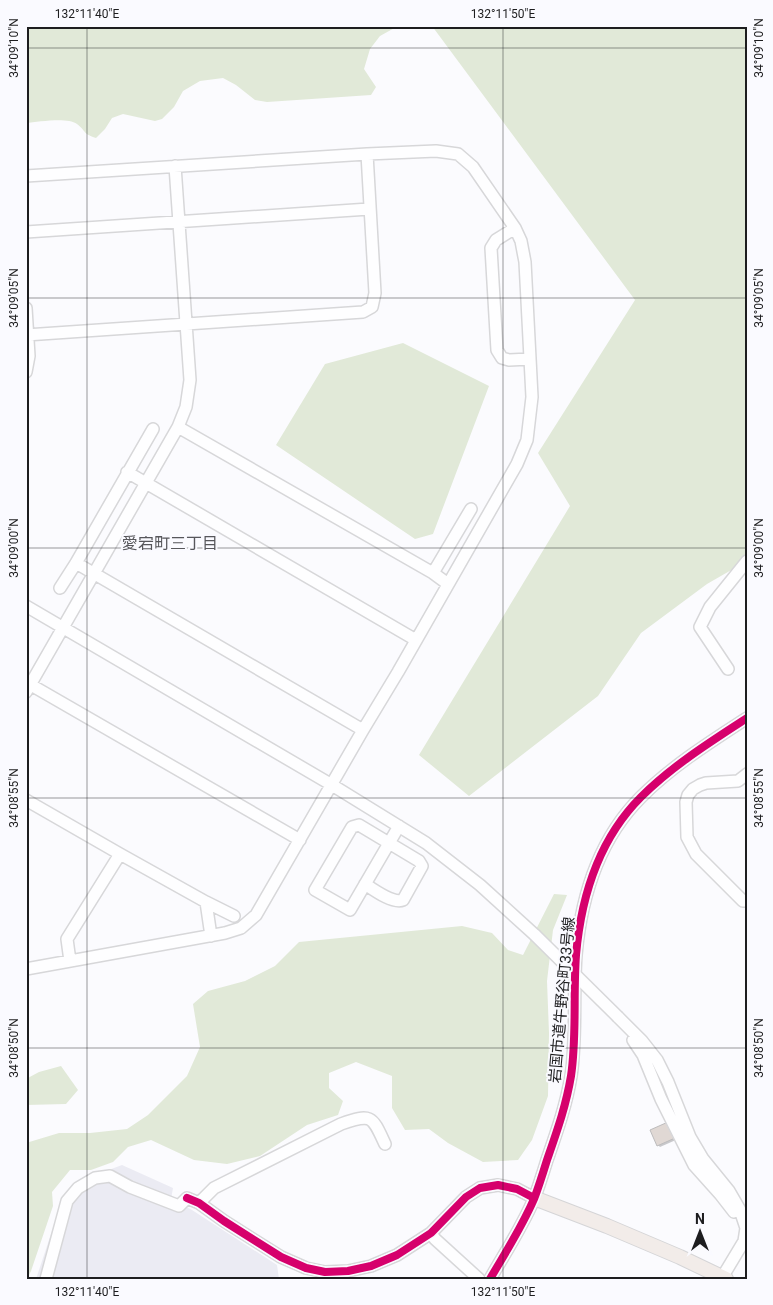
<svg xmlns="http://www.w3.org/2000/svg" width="773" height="1305" font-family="Roboto,'Noto Sans JP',sans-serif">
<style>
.built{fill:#ebebf3}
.green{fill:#e1e9d8}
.shadow{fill:#0003}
.building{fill:#e0d8d4;stroke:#bdbcbd}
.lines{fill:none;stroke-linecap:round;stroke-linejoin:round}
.minor-casing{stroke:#d7d7d9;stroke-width:14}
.major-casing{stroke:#d5d5d7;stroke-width:16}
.minor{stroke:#fefeff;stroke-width:11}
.major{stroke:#f2ece9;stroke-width:14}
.minor-bridge-casing{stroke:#d7d7d9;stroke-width:14;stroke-linecap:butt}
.minor-bridge{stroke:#fefeff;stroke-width:11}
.cycleway-casing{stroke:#fafaff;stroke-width:11}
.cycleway{stroke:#d6006c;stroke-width:8}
.ticks{fill:none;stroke:#1d1d1f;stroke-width:1;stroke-opacity:0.45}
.labels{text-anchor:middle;stroke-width:4;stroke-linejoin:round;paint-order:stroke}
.street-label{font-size:15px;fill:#1d1d1f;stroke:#fafaff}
.neighbourhood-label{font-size:16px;fill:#57575b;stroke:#fafaff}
.neatline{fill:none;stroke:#1d1d1f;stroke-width:2}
.ticks-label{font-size:12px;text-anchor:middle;fill:#1d1d1f}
</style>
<rect width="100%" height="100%" fill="#fbfbfe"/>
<!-- built -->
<path class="built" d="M122 1165 173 1188 171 1199 192 1210 277 1265 279 1279H36L59 1210 85 1179Z"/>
<!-- green -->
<path class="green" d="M26 26H398L380 36 370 49 364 69 376 87 371 95 267 102 255 100 236 85 223 78 200 81 183 91 174 107 162 119 155 121 123 114 112 118 105 129 96 138C83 134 86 131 77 124 67 117 39 122 26 123Z
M432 26H747V561L707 584 641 633 598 696 469 796 419 755 570 506 538 453 635 300Z
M403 343 489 386 433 534 415 539 276 445 325 364Z
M554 894 567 895 553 930 547 981 549 1033 548 1096 532 1140 518 1160 483 1162 448 1143 429 1129 405 1130 392 1108V1076L356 1062 329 1073V1088L343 1101 338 1115 307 1125 260 1156 227 1164 194 1160 151 1140 128 1147 113 1162 91 1170H70L52 1192 53 1206 31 1271 27 1279H26V1143L59 1133H90L127 1129 148 1115 187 1076 200 1047 193 1004 208 991 245 981 275 966 299 942 462 926 492 933 508 950 523 955Z
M61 1066 78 1090 66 1104 26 1105V1079L39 1072Z"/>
<!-- shadow -->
<path class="shadow" d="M688 1117 694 1132 660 1147 658 1145Z"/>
<!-- building -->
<path class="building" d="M686 1114 693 1130 657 1146 650 1130Z"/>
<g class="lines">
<defs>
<path id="minor" d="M26 176 367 154 436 151 458 154 473 167 515 228 521 241 525 262 532 397 527 440 517 464 398 672 363 730 256 915 241 928 225 933 26 969
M515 228 496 240 491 248 497 350 502 358 509 360 530 359
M26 232 369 209
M26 308 29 356 26 372
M26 335 363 312 372 307 375 293 367 154
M178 427 433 573 448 584
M127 472 416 640
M76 563 363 730
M433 573 471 509
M60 588 76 563 153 429
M26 606 332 785 426 843 480 885 535 935
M728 669 700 627 710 607 747 561
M31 685 300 840
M26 692 178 427 186 407 190 380 175 166
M747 774 738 781 706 783 700 785 693 789 688 795 686 802 687 837 696 854 743 901H747
M26 800 120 854 206 902 211 936
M365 884C374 890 393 904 403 900L422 866 419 861 359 825 352 827 315 890 350 910 399 826
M206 902 234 916
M70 961 67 939 120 854
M618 1017 642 1041 657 1060 668 1082 690 1137 703 1159 729 1191 740 1210 746 1228 744 1241 723 1276
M633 1040 643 1055 661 1099 694 1165 720 1194 734 1212
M199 1203 214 1188 341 1124C372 1113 372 1116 385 1144
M431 1233 435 1239 479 1279
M46 1279 67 1201 78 1188 95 1178 110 1176 130 1187 179 1206 187 1198 199 1203 224 1221 281 1257 306 1268 325 1272 348 1271 371 1266 397 1255 431 1233 466 1197 480 1188 498 1185 517 1189 534 1198
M490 1279C505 1253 522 1227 534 1199 539 1186 543 1173 547 1160 557 1131 566 1106 571 1076 577 1036 573 995 576 955 581 898 599 839 641 797 672 766 710 742 747 718"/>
<path id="major" d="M534 1198 607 1226 680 1257 726 1279"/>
</defs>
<!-- minor casing -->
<use href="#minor" class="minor-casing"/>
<!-- major casing -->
<use href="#major" class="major-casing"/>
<!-- minor -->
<use href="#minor" class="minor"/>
<!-- major -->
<use href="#major" class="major"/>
<defs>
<path id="minor-bridge" d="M535 935 618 1017"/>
</defs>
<!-- minor-bridge casing -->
<use href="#minor-bridge" class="minor-bridge-casing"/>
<!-- minor-bridge -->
<use href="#minor-bridge" class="minor-bridge"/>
<defs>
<path id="cycleway" d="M187 1198 199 1203 224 1221 281 1257 306 1268 325 1272 348 1271 371 1266 397 1255 431 1233 466 1197 480 1188 498 1185 517 1189 534 1198
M490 1279C505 1253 522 1227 534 1199 539 1186 543 1173 547 1160 557 1131 566 1106 571 1076 577 1036 573 995 576 955 581 898 599 839 641 797 672 766 710 742 747 718"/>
</defs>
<!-- cycleway casing -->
<use href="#cycleway" class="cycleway-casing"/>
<!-- cycleway -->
<use href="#cycleway" class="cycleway"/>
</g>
<!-- ticks -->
<path class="ticks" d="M87 26V1279M503 26V1279M26 48H747M26 298H747M26 548H747M26 798H747M26 1048H747"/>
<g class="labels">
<!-- street labels -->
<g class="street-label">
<text transform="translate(562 1000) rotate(-85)" y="5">岩国市道牛野谷町33号線</text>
</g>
<!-- neighbourhood labels -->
<g class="neighbourhood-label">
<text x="170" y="549">愛宕町三丁目</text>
</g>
</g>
<!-- border -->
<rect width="773" height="1305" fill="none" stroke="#fafaff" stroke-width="55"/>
<!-- north arrow -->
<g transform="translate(700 1232)" stroke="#fafaff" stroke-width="4" paint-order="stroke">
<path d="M0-4L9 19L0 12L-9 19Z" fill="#1d1d1f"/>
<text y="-8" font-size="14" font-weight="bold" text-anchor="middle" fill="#1d1d1f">N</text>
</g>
<rect x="28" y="28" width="718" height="1250" class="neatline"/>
<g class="ticks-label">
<text x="87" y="18">132°11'40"E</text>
<text x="503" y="18">132°11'50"E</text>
<text transform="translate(14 48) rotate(-90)" y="4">34°09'10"N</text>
<text transform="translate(759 48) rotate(-90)" y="4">34°09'10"N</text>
<text transform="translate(14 298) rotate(-90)" y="4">34°09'05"N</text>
<text transform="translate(759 298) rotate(-90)" y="4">34°09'05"N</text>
<text transform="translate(14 548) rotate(-90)" y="4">34°09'00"N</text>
<text transform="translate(759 548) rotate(-90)" y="4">34°09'00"N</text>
<text transform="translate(14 798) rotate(-90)" y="4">34°08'55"N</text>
<text transform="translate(759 798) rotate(-90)" y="4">34°08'55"N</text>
<text transform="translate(14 1048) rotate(-90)" y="4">34°08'50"N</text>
<text transform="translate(759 1048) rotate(-90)" y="4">34°08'50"N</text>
<text x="87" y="1296">132°11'40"E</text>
<text x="503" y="1296">132°11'50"E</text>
</g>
</svg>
